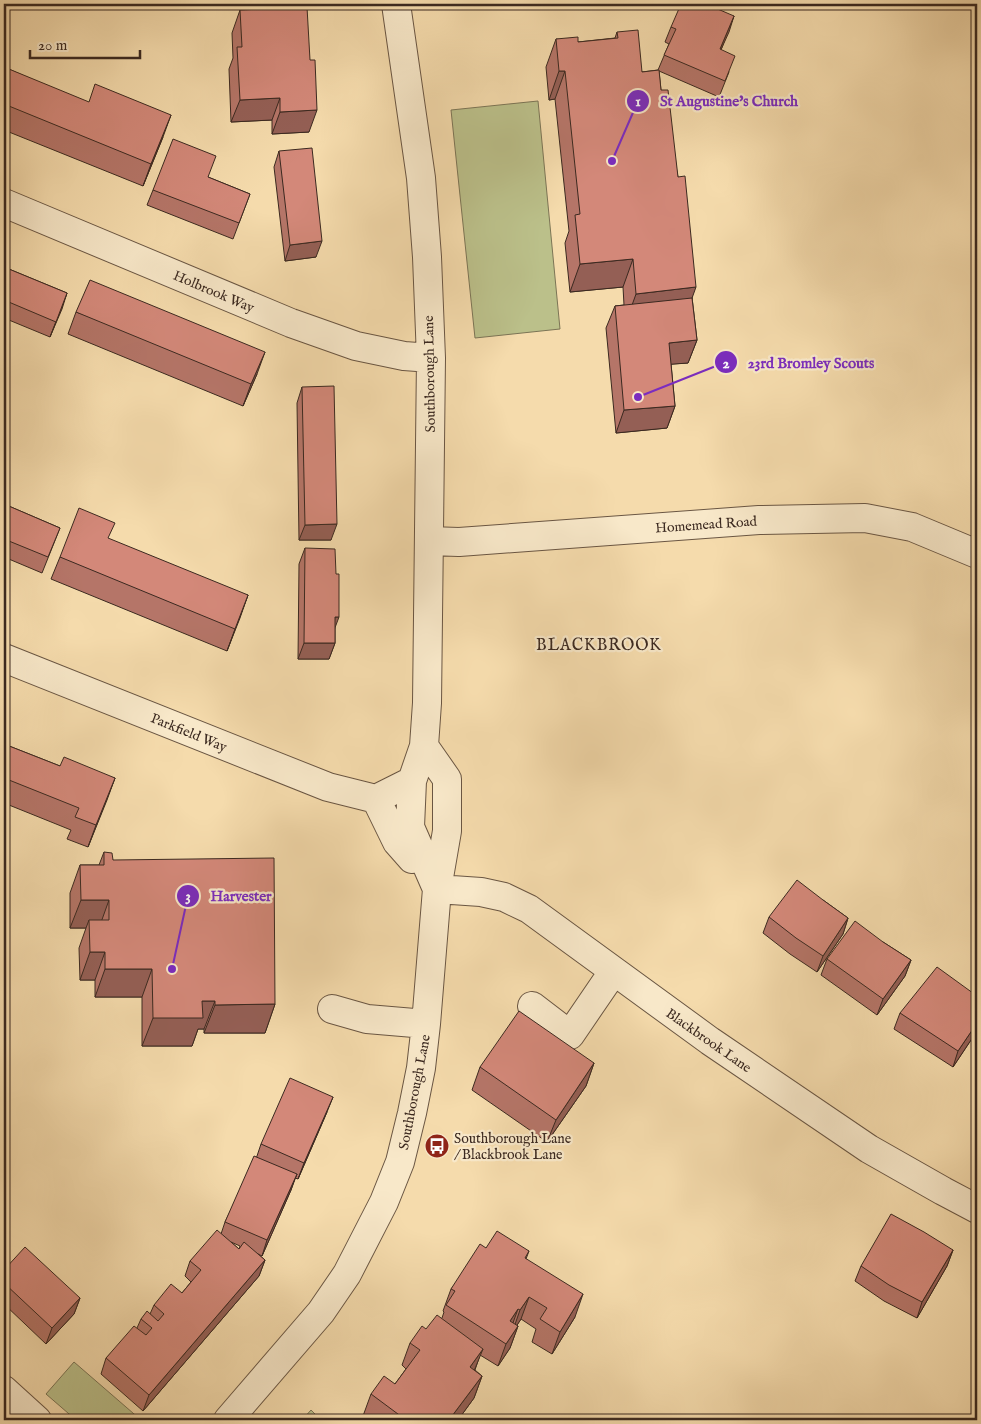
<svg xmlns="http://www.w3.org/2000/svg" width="981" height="1424" font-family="'IM FELL English',serif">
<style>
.grass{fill:#bbc08a;stroke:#7b7455}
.park{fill:url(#park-tufts);stroke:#7b7455}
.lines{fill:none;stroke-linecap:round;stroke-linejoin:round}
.minor-casing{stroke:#6a5643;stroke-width:30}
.minor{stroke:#f8e8c9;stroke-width:28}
.wall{fill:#b57568;stroke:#3b2920;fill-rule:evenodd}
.shaded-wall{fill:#945f55;stroke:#3b2920}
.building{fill:#d38879;stroke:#3b2920}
.labels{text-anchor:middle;stroke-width:4.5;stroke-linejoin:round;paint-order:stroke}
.street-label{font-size:14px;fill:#3b2920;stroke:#f8e8c9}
.poi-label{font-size:14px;fill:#3b2920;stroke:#f8e8c9;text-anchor:start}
.quarter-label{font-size:16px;letter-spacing:1px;fill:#3b2920;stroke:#f8e8c9}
.leader{fill:none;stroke:#7b2cbf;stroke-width:2}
.callout-dot{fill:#7b2cbf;stroke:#f8e8c9;stroke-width:2}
.mark-label{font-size:15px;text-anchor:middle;font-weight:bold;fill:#fff}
.callout-label{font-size:15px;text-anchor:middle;font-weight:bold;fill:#7b2cbf;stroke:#f8e8c9;stroke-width:4.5;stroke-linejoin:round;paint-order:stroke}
</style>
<defs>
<pattern id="park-tufts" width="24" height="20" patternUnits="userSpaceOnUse" patternTransform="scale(1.25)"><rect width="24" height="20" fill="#bbc08a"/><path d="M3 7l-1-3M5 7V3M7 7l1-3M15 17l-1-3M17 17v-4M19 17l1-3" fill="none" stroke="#999c70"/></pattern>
</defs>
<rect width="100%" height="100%" fill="#f5dbac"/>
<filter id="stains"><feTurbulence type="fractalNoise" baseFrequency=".004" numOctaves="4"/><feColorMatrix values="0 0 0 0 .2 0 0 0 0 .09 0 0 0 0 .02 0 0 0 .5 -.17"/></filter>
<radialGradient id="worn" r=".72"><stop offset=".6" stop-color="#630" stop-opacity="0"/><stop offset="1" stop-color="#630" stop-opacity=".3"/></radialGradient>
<!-- grass -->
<path class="grass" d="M538 101 560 329 475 338 451 110Z
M74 1362 141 1420H76L46 1394Z"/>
<!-- park -->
<path class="park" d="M311 1410 321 1420H302Z"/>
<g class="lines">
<defs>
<path id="minor" d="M396 4 421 178 427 257 431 358 427 703 424 746 412 781 410 827 437 889
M4 203 291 323 356 346 404 356 431 358
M429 541 459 542 759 520 865 518 912 527 977 554
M4 658 328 787 376 799 412 781
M376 799 397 842 412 859
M437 889 481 892 504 897 529 909 710 1041 869 1149 943 1191 977 1209
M532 1006 570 1035 613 972
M332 1009 367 1019 426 1024
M4 1390 37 1420
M228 1420 321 1312 347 1274 384 1202 400 1162 412 1113 421 1068 426 1024 437 889 447 831V779L424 746"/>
</defs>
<!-- minor casing -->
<use href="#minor" class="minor-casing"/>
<!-- minor -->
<use href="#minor" class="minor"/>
</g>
<!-- wall -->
<path class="wall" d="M240 10 309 132 272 134V120L231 122 229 69 233 58 232 33Z
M734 16 721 50 729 72 719 97 659 71 661 90 678 177 697 340 688 363 671 364 675 406 667 428 616 433 606 328 615 306 624 305 623 287 570 292 565 243 569 231 555 99 549 100 546 67 556 39 578 42 615 38 617 32 642 72 658 70 669 44 665 42 671 27Z
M4 67 163 137 143 186 4 130Z
M279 151 316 257 285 261 274 167Z
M208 177 250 194 233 239 147 205 153 190Z
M4 267 67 293 50 337 4 318Z
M76 312 257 374 243 406 68 334Z
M302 387 331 540H299L297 403Z
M4 504 60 528 42 573 4 557Z
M305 548 335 628V643L329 659H298L299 564Z
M60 557 248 595 227 651 51 579Z
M4 744 60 766 115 778 88 847 67 839 71 830 4 803Z
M104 852 275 1004 265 1033H204V1029H198L192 1046H142V997H95V980H80L79 948 86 928H70V893L80 865H99Z
M823 900 848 918 843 934 817 972 790 954 763 933 769 917Z
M883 942 911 960 905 976 877 1015 821 975 827 959Z
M900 1013 977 1031 953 1067 894 1029Z
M594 1063 586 1086 547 1142 472 1090 480 1067Z
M327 1112 298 1179 295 1178 291 1190 262 1256 258 1254 265 1260 259 1276 143 1411 101 1374 106 1358 137 1328 141 1319 150 1314 154 1305 182 1293 191 1282 185 1276 190 1261 221 1234 225 1222 257 1156 261 1144ZM231 1242 240 1246 239 1249Z
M486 1248 529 1251 526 1259 575 1317 552 1354 532 1342 536 1329 521 1319 517 1325 518 1326 510 1348 498 1366 480 1355 475 1370 482 1376 474 1398 458 1420H368L363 1416 371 1394 395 1384 406 1369 402 1365 410 1343 442 1318 444 1312 443 1311 451 1289Z
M953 1250 947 1266 917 1318 884 1301 855 1281 861 1266Z
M4 1270 80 1298 74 1314 46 1344 4 1304Z"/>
<!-- shaded-wall -->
<path class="shaded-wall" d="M231 4H276L230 6Z
M734 16 729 32 714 65 720 49Z
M559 71H565L555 99 549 100Z
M280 98 272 120 231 122 240 100Z
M317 110 309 132 272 134 280 112Z
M171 115 163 137 143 186 151 164Z
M322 241 316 257 285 261 290 245Z
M633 259 623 287 570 292 580 264Z
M696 287 686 315 626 322 636 294Z
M67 293 62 309 50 337 56 322Z
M697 340 688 363 661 365 669 343Z
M265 352 257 374 243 406 251 384Z
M675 406 667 428 616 433 624 410Z
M337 524 331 540H299L305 525Z
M248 595 240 618 227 651 235 629Z
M335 617H339L333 633Z
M304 643H335L329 659H298Z
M115 778 107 800 88 847 96 825Z
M81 900H109L99 928 89 920 86 928H70Z
M848 918 843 934 817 972 823 956Z
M90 952H105L95 980H80Z
M911 960 905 976 877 1015 883 999Z
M105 969H152L142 997H95Z
M202 1001H215L204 1029H198L192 1046H142L153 1018Z
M275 1004 265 1033H204L215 1005Z
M977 1023V1031L953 1067 958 1051Z
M594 1063 586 1086 547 1142 556 1120Z
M333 1097 327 1112 298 1179 304 1163Z
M297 1174 291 1190 262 1256 267 1240Z
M953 1250 947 1266 917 1318 922 1302Z
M265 1260 259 1276 143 1411 149 1395Z
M583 1294 575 1317 552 1354 560 1332Z
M529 1297 521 1319 512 1333 520 1310Z
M80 1298 74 1314 46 1344 52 1328Z
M518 1309 510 1331V1321Z
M518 1326 510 1348 498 1366 506 1344Z
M483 1349 474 1371 470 1367Z
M482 1376 474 1398 458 1420H449Z"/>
<!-- building -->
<path class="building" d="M681 4H706L734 16 720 49 735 56 725 81 664 55 676 29 671 27Z
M307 7 310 60H315L317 110 280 112V98L240 100 237 47H242L240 10Z
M638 30 642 72 659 70 661 90H668L678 177 685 176 696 287 636 294 633 259 580 264 575 215 580 214 565 71H559L556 39 578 37V42L618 38 617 32Z
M4 67 89 102 95 84 171 115 151 164 4 104Z
M173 139 216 156 208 177 250 194 239 223 153 190Z
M312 148 322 241 290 245 279 151Z
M4 267 67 293 56 322 4 300Z
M90 280 265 352 251 384 76 312Z
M692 298 697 340 669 343 675 406 624 410 615 306Z
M334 386 337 524 305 525 302 387Z
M4 504 60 528 48 557 4 539Z
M79 508 115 523 108 538 248 595 235 629 60 557Z
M305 548 335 549 336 574H339V617H335V643H304Z
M4 744 60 766 64 757 115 778 96 825 75 817 79 808 4 778Z
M104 852 112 853 113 860 274 858 275 1004 215 1005V1001H202L203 1018H153L152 969H105V952H90L89 920H109V900H81L80 865H104Z
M797 880 823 900 848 918 823 956 796 938 769 917Z
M855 921 883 942 911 960 883 999 827 959Z
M937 967 977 996V1023L958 1051 900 1013Z
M519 1011 594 1063 556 1120 480 1067Z
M4 1067H9L4 1107Z
M290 1078 333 1097 304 1163 261 1144Z
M254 1156 297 1174 267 1240 225 1222Z
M4 1166H6L4 1184Z
M891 1214 924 1232 953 1250 922 1302 889 1285 861 1266Z
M217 1230 239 1249 244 1242 265 1260 149 1395 106 1358 134 1326 146 1335 152 1328 141 1319 147 1311 158 1321 164 1314 154 1305 171 1284 182 1293 201 1270 190 1261Z
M497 1231 529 1251 525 1258 583 1294 560 1332 540 1319 547 1308 529 1297 520 1310 518 1309 510 1321 518 1326 506 1344 446 1305 455 1291 451 1289 480 1244 486 1248Z
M25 1247 80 1298 52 1328 4 1283V1270Z
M437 1315 483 1349 470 1367 482 1376 449 1420H406L371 1394 384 1376 395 1384 420 1350 410 1343 422 1326 426 1329Z"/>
<!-- icons -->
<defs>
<symbol id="bus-disc" viewBox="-11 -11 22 22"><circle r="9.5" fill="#8f2418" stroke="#f8e8c9"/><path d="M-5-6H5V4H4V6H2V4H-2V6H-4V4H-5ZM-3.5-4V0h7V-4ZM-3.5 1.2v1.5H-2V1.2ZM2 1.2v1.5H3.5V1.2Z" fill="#fff"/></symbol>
</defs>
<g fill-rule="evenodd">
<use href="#bus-disc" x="423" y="1132" width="28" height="28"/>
</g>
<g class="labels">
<!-- street labels -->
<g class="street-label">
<text transform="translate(214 291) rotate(23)" y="5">Holbrook Way</text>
<text transform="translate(429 374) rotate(-91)" y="5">Southborough Lane</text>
<text transform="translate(706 524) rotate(-4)" y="5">Homemead Road</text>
<text transform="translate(189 732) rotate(22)" y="5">Parkfield Way</text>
<text transform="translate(709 1040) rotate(35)" y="5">Blackbrook Lane</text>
<text transform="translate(414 1092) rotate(-79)" y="5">Southborough Lane</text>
</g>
<!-- poi labels -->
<g class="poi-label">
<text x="454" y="1143">Southborough Lane<tspan x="454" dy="16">/ Blackbrook Lane</tspan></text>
</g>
<!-- quarter labels -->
<g class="quarter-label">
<text x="599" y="650">BLACKBROOK</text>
</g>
</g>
<!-- callouts -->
<path class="leader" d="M612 161L638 101M638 397L726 362M172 969L188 896"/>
<g class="callout-dot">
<circle cx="612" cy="161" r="5"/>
<circle cx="638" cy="397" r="5"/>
<circle cx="172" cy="969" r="5"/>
<circle cx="638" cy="101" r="12"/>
<circle cx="726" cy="362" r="12"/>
<circle cx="188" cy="896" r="12"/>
</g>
<g class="mark-label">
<text x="638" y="106">1</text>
<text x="726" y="368">2</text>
<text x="188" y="901">3</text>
</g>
<g class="callout-label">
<text x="729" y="106">St Augustine's Church</text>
<text x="811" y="368">23rd Bromley Scouts</text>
<text x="241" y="901">Harvester</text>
</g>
<!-- margin -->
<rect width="981" height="1424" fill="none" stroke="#f5dbac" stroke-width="20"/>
<rect x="5" y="5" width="971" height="1414" fill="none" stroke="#3b2920" stroke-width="2.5"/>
<rect x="10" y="10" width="961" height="1404" fill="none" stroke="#3b2920"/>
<!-- scale -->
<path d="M30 50v8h110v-8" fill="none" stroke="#3b2920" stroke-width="2.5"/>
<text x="38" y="50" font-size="15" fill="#3b2920" stroke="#f8e8c9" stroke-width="4" paint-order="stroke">20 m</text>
<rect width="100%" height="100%" filter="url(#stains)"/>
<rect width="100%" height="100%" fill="url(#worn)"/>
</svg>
